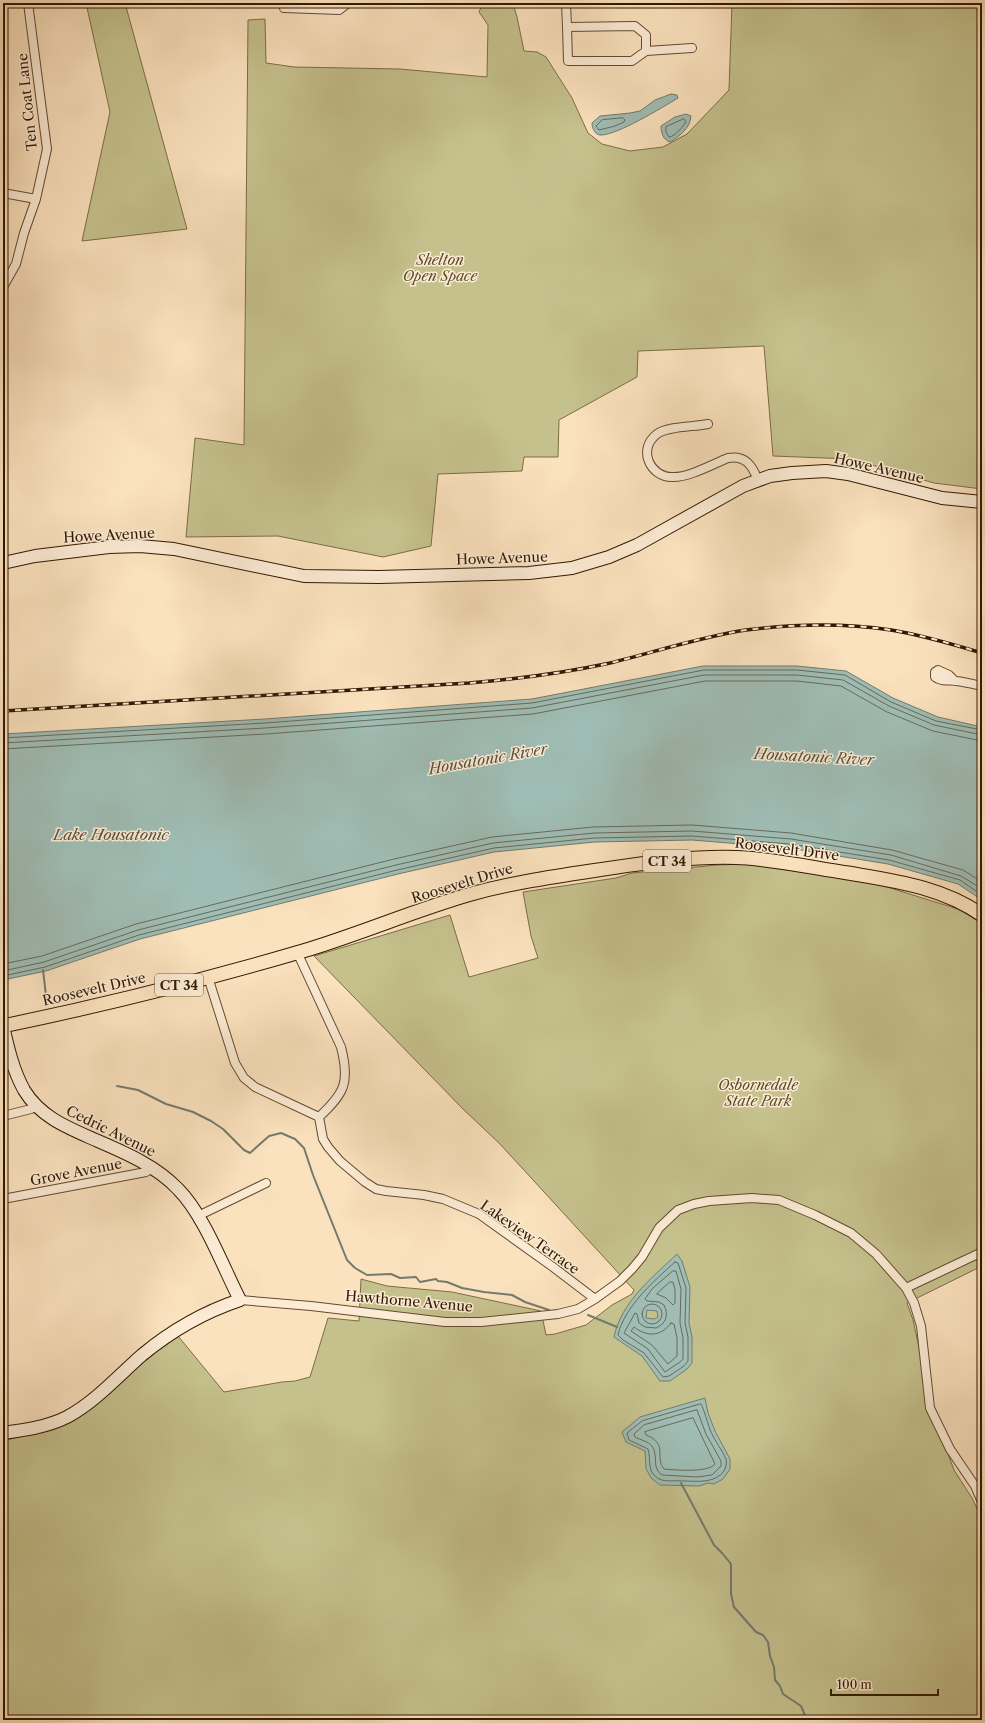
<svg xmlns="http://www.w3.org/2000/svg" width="985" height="1723" font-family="'Libre Caslon Text',serif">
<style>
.green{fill:#c5c18d;stroke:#7c6c46}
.water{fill:#9fbdb5;stroke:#737b6d;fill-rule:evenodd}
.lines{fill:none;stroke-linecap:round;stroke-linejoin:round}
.shore{stroke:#686a5a;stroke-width:1}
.stream{stroke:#737b6d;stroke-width:2}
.street-casing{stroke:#644a30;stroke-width:10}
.secondary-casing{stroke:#321800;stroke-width:14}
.primary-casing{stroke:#321800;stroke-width:15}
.street{stroke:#fcecd5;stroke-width:8}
.secondary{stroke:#fcecd5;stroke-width:12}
.primary{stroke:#fbe2be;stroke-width:13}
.rail-casing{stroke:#321800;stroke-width:3.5}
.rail{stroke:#fcecd5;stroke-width:2;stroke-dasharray:6;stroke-linecap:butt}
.labels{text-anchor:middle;stroke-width:3;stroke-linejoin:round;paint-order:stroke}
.shield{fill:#fcecd5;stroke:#6f5840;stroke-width:1}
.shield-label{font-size:13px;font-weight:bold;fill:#321800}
.street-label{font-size:14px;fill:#321800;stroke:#fcecd5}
.park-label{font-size:14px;font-style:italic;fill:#5e4b2a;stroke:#fcecd5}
.water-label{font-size:15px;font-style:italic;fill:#58523f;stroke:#fcecd5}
</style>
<rect width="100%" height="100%" fill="#fbe2be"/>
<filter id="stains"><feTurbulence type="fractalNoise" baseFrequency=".005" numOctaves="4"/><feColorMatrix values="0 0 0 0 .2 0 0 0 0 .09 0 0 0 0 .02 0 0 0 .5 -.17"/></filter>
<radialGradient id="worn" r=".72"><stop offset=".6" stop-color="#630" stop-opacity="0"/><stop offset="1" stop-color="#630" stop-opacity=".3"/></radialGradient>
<!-- green -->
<path class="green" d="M86 3H125L187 229 82 241 110 112Z
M483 3 513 4 517 17 524 51 537 52 546 57 572 98 588 133 602 144 630 151 663 147 687 134 729 90 732 3H982V489L934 483 851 459 773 456 764 346 638 351 637 377 559 420 558 457H524L522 471 438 474 431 546 383 557 278 536 186 537 195 438 244 445 248 20 265 19 266 63 294 67 400 69 487 77 488 25 479 12Z
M746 864 871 882 958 909 982 923V1266L907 1303 913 1320 935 1419 954 1470 972 1498 982 1519V1720H3V1441L55 1428 74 1419 156 1352 178 1336 224 1392 282 1382 295 1381 310 1377 328 1318 359 1321 361 1279 387 1286 452 1292 541 1311 546 1335 555 1334 586 1325 612 1305 632 1294 634 1290 500 1144 463 1109 314 956 450 915 469 977 538 958 531 936 523 892 616 878 632 873 717 865Z"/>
<!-- water -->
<path class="water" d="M671 94 677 95 678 98C663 107 616 136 600 135 594 134 592 127 592 123L600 116 630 113 640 111 655 100Z
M686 114 691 116C691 127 679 137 670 142 663 140 661 132 661 126L675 117Z
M703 666H797L846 671 893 698 938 717 982 727V900L958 884 888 864 789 848 692 840 595 842 494 852 398 874 140 939 46 971 3 980V734L265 719 532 699Z
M677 1254 682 1261 690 1287 689 1323 692 1337V1363L687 1369 670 1381H660L642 1356 614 1337C621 1302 653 1277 677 1254ZM647 1310 657 1311 658 1317 654 1319 646 1318Z
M705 1398 708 1413 715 1431 730 1459V1469L723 1479 714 1484 708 1483 699 1486 660 1485 652 1479 646 1469 645 1451 626 1442 622 1432 640 1417Z"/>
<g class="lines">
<!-- shore -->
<path class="shore" d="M623 118 625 120 624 122 615 126 599 130 596 126 602 120Z
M684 119 686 122C682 127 676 136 669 137L666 132V127Z
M3 738 265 723 532 703 704 670H797L845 675 891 702 936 721 982 730
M3 743 265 728 532 708 704 675H797L843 680 889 706 934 725 982 735
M3 749 266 734 533 714 705 681H797L841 686 887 712 933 731 982 741
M3 964 42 956 136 924 394 859 492 837 593 827 692 825 791 833 892 850 963 870 982 882
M3 971 44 962 138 930 396 865 493 843 594 833 692 831 791 839 891 855 961 876 982 889
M3 976 45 967 139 935 397 870 494 848 594 838 692 836 790 844 889 860 960 880 982 895
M675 1262 678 1263 686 1288 685 1323 688 1337V1361L684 1366 669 1376 663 1377 644 1353 623 1340 618 1335C624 1307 655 1280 675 1262Z
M673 1271H676L681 1289 680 1323 683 1338V1359L680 1362 665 1372 648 1349 624 1333 635 1313 637 1314 639 1323 645 1327 656 1328C666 1324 669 1315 664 1305L659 1302 647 1301 645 1299 652 1289Z
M670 1282H673L675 1290V1303L673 1305 666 1298 657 1294Z
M642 1314a10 10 0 1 1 20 0a10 10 0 1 1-20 0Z
M671 1323 674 1324 677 1338V1356L668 1364 652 1345 631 1331 634 1327C647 1337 661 1337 671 1323Z
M701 1404C704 1409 708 1425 711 1432 715 1441 722 1450 726 1459 727 1463 726 1467 724 1471 714 1484 697 1481 682 1481 674 1480 663 1483 656 1477 647 1470 651 1458 648 1449L629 1440 627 1433 642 1421Z
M697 1410 706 1434 721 1461V1466L712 1475 697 1477 662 1475C651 1468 659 1456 652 1446 648 1441 640 1440 635 1437L634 1434 644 1425Z
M693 1418 715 1464C708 1473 675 1470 664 1469 654 1457 669 1444 646 1435L645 1432Z"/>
<!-- stream -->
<path class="stream" d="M43 970 47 1004
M117 1086 138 1090 166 1104 193 1112 211 1121 223 1129 244 1150 250 1153 269 1136 281 1133 295 1139 304 1148 313 1175 347 1260 355 1268 367 1275 391 1274 400 1278 416 1277 420 1282 436 1279 438 1281 447 1282 462 1288 484 1292 512 1295 525 1302 549 1310
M588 1315 617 1327
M681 1483 714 1545 723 1554 731 1564V1594L734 1607 756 1632 763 1635 768 1642 770 1656 774 1667 775 1680 780 1686 783 1694 801 1706 807 1720"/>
<defs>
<path id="street" d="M566 3 567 27
M284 8 339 10 348 3
M635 26 646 35V51L632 61H568L567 27Z
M646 51 692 48
M3 193 36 199
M3 287 16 264 24 233 36 199 47 149 28 3
M708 424C694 427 668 426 657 434 637 449 650 477 672 477 688 478 713 464 728 458 745 455 752 465 758 480
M954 680 949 675 938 670 935 672V677C943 683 948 679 956 681 965 682 973 684 982 686
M297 952 341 1047C350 1082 345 1093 319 1117
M208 977 235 1063 244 1078 255 1087 319 1117 323 1139 328 1147 340 1161 365 1182 376 1189 386 1191 424 1195 443 1199 479 1214 553 1267 595 1299
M3 1116 31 1109 36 1106
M3 1199 146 1172 153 1168
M198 1216 266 1183
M906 1288 982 1252
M240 1300 311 1306 445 1322H481L558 1314 578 1309 595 1299 620 1281 632 1269 642 1257 659 1228 678 1210 694 1204 709 1201 752 1198 779 1200 815 1215 851 1233 876 1254 906 1288 914 1303 921 1326 930 1408 950 1449 975 1486 982 1502"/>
<path id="secondary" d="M3 563 35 556 109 547 140 546 174 549 304 576 379 577 529 573 572 568 609 557 637 545 743 486 770 476 792 473 826 471 848 474 942 498 982 502
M3 1433C25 1430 47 1427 67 1417 95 1402 118 1376 142 1355 171 1331 204 1312 240 1300 223 1267 204 1215 178 1189 156 1166 126 1153 98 1141 69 1128 41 1118 24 1090 13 1070 8 1048 3 1026"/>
<path id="primary" d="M3 1026C104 1005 204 980 303 951 360 934 415 910 471 894 511 883 551 877 591 871 643 863 695 855 747 858 781 861 815 868 848 873 895 881 942 887 982 915"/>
</defs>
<!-- street casing -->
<use href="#street" class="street-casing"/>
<!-- secondary casing -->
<use href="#secondary" class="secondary-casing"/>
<!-- primary casing -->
<use href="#primary" class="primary-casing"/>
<!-- street -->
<use href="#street" class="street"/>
<!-- secondary -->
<use href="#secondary" class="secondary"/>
<!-- primary -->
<use href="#primary" class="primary"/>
<defs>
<path id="rail" d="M3 711 469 683C517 679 564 673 610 663 655 652 700 637 746 630 793 624 844 623 891 630 922 635 952 644 982 653"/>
</defs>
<!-- rail casing -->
<use href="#rail" class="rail-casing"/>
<!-- rail -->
<use href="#rail" class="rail"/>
</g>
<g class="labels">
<!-- shield labels -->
<g class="shield">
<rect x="643" y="850" width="48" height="22" rx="3"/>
<rect x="155" y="974" width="48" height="22" rx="3"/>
</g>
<g class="shield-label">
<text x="667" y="866">CT 34</text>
<text x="179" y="990">CT 34</text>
</g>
<!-- street labels -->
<g class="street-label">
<text transform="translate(27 102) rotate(-96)" y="5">Ten Coat Lane</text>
<text transform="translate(879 468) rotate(13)" y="5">Howe Avenue</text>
<text transform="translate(109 535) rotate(-3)" y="5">Howe Avenue</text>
<text transform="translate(502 558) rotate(-2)" y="5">Howe Avenue</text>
<text transform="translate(787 849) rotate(7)" y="5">Roosevelt Drive</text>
<text transform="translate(462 883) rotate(-17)" y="5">Roosevelt Drive</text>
<text transform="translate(94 989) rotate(-13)" y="5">Roosevelt Drive</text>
<text transform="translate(111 1131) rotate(26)" y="5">Cedric Avenue</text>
<text transform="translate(76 1172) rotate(-11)" y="5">Grove Avenue</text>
<text transform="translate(530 1237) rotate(35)" y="5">Lakeview Terrace</text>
<text transform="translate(409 1301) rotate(5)" y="5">Hawthorne Avenue</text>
</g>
<!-- park labels -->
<g class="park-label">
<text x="440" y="265">Shelton<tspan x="440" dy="16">Open Space</tspan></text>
<text x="758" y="1090">Osbornedale<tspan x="758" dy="16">State Park</tspan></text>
</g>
<!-- water labels -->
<g class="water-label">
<text transform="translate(814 757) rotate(3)" y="5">Housatonic River</text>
<text transform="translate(488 759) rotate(-10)" y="5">Housatonic River</text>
<text x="111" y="840">Lake Housatonic</text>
</g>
</g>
<!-- margin -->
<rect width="985" height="1723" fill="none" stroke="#fbe2be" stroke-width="16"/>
<rect x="4" y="4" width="977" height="1715" fill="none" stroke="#321800" stroke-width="2"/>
<rect x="8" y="8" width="969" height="1707" fill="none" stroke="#321800"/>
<!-- scale -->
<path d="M831 1689v6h107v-6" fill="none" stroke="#321800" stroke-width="2"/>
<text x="837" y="1689" font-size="12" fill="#321800" stroke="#fcecd5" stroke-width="3" paint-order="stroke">100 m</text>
<rect width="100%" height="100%" filter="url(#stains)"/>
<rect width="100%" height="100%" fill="url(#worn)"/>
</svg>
